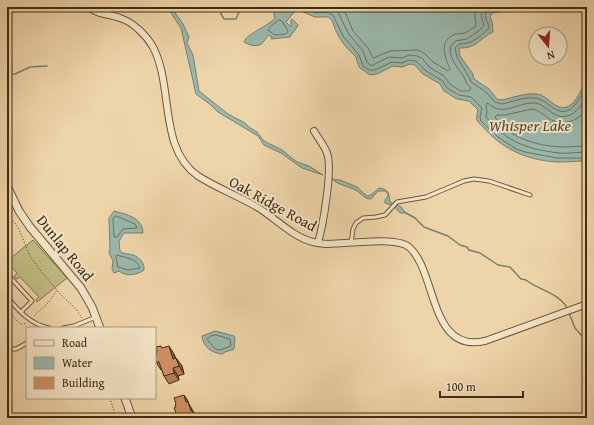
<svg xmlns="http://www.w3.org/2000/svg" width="594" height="425" font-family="'Gentium Book Plus',serif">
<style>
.green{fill:#c0bb83;stroke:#80744c}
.water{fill:#9ab8ad;stroke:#768070}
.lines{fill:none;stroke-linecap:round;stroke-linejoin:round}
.shore{stroke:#6d7261;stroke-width:1}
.stream{stroke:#768070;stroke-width:1.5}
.service-casing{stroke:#6c573a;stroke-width:5}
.minor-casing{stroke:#6c573a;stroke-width:8}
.tertiary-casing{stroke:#6c573a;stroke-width:9}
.path{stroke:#402d15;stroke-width:1;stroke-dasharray:1 2;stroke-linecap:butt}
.service{stroke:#f4e4c7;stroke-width:3}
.minor{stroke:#f4e4c7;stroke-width:6}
.tertiary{stroke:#f4e4c7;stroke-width:7}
.wall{fill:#b27b55;stroke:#402d15}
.shaded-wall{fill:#916445;stroke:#402d15}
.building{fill:#cf8f63;stroke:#402d15}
.labels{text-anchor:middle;stroke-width:4;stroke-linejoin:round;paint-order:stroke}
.street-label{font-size:15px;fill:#402d15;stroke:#f4e4c7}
.water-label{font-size:16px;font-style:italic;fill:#524933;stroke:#f4e4c7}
</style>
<rect width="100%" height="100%" fill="#eed5a9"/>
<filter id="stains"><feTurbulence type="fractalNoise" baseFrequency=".005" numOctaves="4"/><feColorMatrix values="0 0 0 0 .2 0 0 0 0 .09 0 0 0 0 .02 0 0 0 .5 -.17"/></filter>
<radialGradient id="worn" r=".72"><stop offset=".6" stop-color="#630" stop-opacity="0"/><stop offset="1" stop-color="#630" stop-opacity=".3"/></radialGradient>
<!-- green -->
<path class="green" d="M33 240 67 278 37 302 36 300 39 297 20 277 17 279 14 277 17 273 7 262V261Z"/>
<!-- water -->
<path class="water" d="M165 7H171L183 24 189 37 187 43 193 55 199 91 228 114 245 123 249 127 257 132 264 141 282 150 297 162 309 166 323 175 302 168 281 153 264 145 258 136 218 112 211 105 196 94 181 28 171 13Z
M265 7H514L500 12 492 13 490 17 492 21 493 32C480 38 476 49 459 48L460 56 473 74 474 79 489 89 497 99 501 100C513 98 529 91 541 95 550 99 558 112 569 106 577 102 581 88 587 81V161C578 161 569 162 559 162 531 161 505 151 486 130 477 120 475 123 478 110L469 101 457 99 444 91 440 84 423 74 415 65 410 64 402 67 393 66 377 74 370 75 367 73 359 67 356 57 346 47 339 37 335 29 332 20 328 17H315L294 8 295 11 286 22 291 27V20L292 19 298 25C296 30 292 33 290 37L271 39 272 37 268 35C267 37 266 39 264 41 260 48 250 46 244 42 246 34 269 26 275 18L274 15 275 9 270 8 266 9Z
M332 179 340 180 357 187 367 196 371 195 379 188C389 189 389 194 390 202L401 207 404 211V213H400L394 206 385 203V200L388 196V194L385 191H378L371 199C363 199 362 193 355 190 348 186 338 185 332 179Z
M114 211C126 214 143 218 143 233H124L119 241 120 251C125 255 128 253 133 255 139 257 145 263 144 270 137 275 126 277 119 271L114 273 112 269 113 261 109 253 110 249 109 218Z
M215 331 234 336 235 338 234 349 225 352 222 354C212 353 203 347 202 336Z"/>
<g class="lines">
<!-- shore -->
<path class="shore" d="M302 7 316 13 327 12 333 15 343 36 359 55 363 66 369 70H375L392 62 402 63 409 60 416 61 426 71 443 81 447 88 459 95 471 97 482 108 480 117 481 121 498 137 516 149 525 152 557 158H587
M315 7 317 8 328 7 338 12 348 33 363 51 367 62 371 66 389 57 402 58 409 55 417 56 422 58 429 67 444 76 451 85 461 91H469L471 88C467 85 466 82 464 77 458 68 450 60 450 48L455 41 467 39 480 30 484 25 481 16 485 7
M341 7 346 14 353 31 368 48 373 58 390 51 417 50 424 53 433 62 448 71 450 69C445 58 439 42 453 35 457 33 462 34 465 33 469 31 472 28 476 26L475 16 477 7
M501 7C495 8 483 8 486 19 487 22 489 24 489 28 480 37 472 44 459 44L455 48 457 57 469 77 471 82 486 92 495 102 502 104C512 102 529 95 539 99 545 101 550 106 555 109 572 119 579 97 587 87
M279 20 282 21 288 31 286 34 275 35 268 30 270 27Z
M587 96C579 110 568 124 551 112 545 108 539 102 532 103 520 103 506 113 495 108 492 107 490 104 487 103L486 105 487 111 486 117C507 142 526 149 559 153 568 154 578 152 587 152
M587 108C578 122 562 127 548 118 543 114 538 110 532 109L505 115H497L495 117C509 138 537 146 562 147 570 147 578 146 587 146
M116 216 135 224 137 228 123 229 117 237H114L113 219Z
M117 255C125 258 137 258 140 268L128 270 118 267 116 257Z
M216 335 230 339 231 346 220 350 215 349 207 339 211 336Z"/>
<!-- stream -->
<path class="stream" d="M208 7 211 10 217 7
M218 7 222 10 221 14 224 19H236L241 7
M7 75 15 74 30 67 47 66
M404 212 415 218 424 227 448 236 460 245 467 247 469 250 480 253 498 265 510 267 521 279 526 280C538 290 561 293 568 310
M569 313 575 328 587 342"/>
<defs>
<path id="service" d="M351 243 353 229 356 223 363 218 376 217 385 215 397 202 426 197 464 181 474 179 489 181 530 195
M7 274 32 301 21 312
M7 297C19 311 30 324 49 328
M63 328 74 326 96 317
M7 349H16L27 343"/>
<path id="minor" d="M89 7C98 15 109 14 120 18 133 22 146 35 153 47 174 87 158 148 198 176 217 188 238 196 257 207 274 217 294 238 313 242 318 243 323 244 328 244 347 244 396 236 409 247 437 271 429 354 485 341L587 304
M314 131C318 138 324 145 327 153 333 169 323 225 318 243"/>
<path id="tertiary" d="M7 186 19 211 30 227 81 288 92 307 100 328
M125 398 132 418"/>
</defs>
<!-- service casing -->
<use href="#service" class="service-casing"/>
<!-- minor casing -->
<use href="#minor" class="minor-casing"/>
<!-- tertiary casing -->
<use href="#tertiary" class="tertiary-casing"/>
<!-- path -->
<path class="path" d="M7 214 18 227 30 256 40 270 62 296 75 308 82 318
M7 309 20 324H24L27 322
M34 316 49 302 57 290
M110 398 116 418"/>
<!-- service -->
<use href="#service" class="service"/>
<!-- minor -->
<use href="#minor" class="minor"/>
<!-- tertiary -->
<use href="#tertiary" class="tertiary"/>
</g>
<!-- wall -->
<path class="wall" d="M7 311 10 315 7 317Z
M163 348 174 354 176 359V358L182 366 184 374 178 376 179 380 169 384 164 376 162 370H161L156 362Z"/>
<!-- shaded-wall -->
<path class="shaded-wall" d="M169 346 174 354 178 367 173 359Z
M176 358 182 366 184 374 179 366Z
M173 368 178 376 179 380 174 373Z
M184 395 188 401 189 404 197 418H194L191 411 186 402Z"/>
<!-- building -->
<path class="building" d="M161 346 162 348 169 346 173 359 176 358 179 366 173 368 174 373 164 376 159 362H156L155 359 157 351 156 347Z
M184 395 186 402H188L191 411H193L194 418H182L181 417H179L178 414 177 415 174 408 176 407 175 405 176 404 174 398Z"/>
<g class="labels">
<!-- street labels -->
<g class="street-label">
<text transform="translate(273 204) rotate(29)" y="5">Oak Ridge Road</text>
<text transform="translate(65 248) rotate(51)" y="5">Dunlap Road</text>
</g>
<!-- water labels -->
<g class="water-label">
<text x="530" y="131">Whisper Lake</text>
</g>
</g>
<!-- margin -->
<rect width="594" height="425" fill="none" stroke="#eed5a9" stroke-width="24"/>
<rect x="8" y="8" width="578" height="409" fill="none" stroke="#402d15" stroke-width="2"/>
<rect x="12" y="12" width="570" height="401" fill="none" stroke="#402d15"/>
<!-- legend -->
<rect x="26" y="327" width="130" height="72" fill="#f4e4c7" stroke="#ac9b80"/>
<rect x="34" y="340" width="20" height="6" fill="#f4e4c7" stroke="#ac9b80"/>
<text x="62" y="347" font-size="12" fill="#402d15">Road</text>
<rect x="34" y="357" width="20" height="12" fill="#9ab8ad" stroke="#ac9b80"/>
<text x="62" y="367" font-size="12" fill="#402d15">Water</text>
<rect x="34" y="377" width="20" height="12" fill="#cf8f63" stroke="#ac9b80"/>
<text x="62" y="387" font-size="12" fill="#402d15">Building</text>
<!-- north arrow -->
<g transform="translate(548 46) rotate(163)"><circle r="19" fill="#f4e4c7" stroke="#ac9b80"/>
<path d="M0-3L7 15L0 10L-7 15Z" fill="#8f2418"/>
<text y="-6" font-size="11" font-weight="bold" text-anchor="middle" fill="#402d15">N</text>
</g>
<!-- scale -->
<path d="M440 391v6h83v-6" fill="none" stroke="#402d15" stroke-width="2"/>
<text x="446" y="391" font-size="12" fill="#402d15" stroke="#f4e4c7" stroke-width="3" paint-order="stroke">100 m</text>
<rect width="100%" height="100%" filter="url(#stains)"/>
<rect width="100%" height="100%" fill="url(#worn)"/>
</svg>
